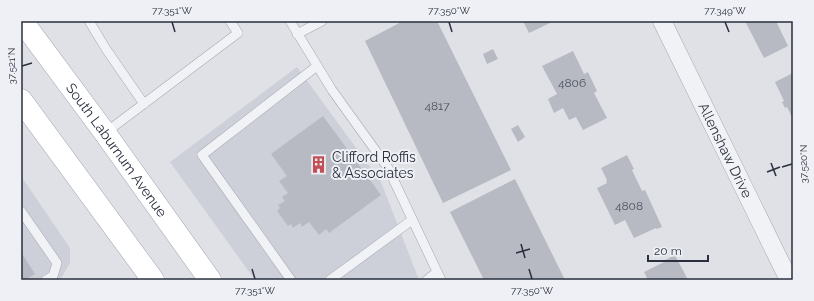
<svg xmlns="http://www.w3.org/2000/svg" width="814" height="301" font-family="Raleway,sans-serif">
<style>
.built{fill:#cdd0d9}
.building{fill:#b7bac3}
.lines{fill:none;stroke-linecap:round;stroke-linejoin:round}
.lane-casing{stroke:#a5a8b1;stroke-width:10}
.street-casing{stroke:#a5a8b1;stroke-width:19}
.primary-casing{stroke:#9fa5b2;stroke-width:23}
.lane{stroke:#f1f2f6;stroke-width:9}
.street{stroke:#f1f2f6;stroke-width:18}
.primary{stroke:#fff;stroke-width:22}
.ticks{fill:none;stroke:#292f3d;stroke-width:1.5}
.labels{text-anchor:middle;stroke-width:4;stroke-linejoin:round;paint-order:stroke}
.number-label{font-size:12px;fill:#4c525e}
.street-label{font-size:14px;fill:#292f3d;stroke:#eef0f5}
.poi-label{font-size:14px;fill:#292f3d;stroke:#eef0f5;text-anchor:start}
.neatline{fill:none;stroke:#292f3d;stroke-width:1.5}
.ticks-label{font-size:10px;text-anchor:middle;fill:#292f3d}
</style>
<rect width="100%" height="100%" fill="#dfe1e7"/>
<!-- built -->
<path class="built" d="M297 67 381 182 419 280H255L170 162Z
M21 176 70 248V263L62 277 57 280H21Z"/>
<!-- building -->
<path class="building" d="M403 21H437L511 170 443 203 365 41Z
M523 21H554L529 33Z
M745 21H776L788 46 764 58Z
M493 49 498 59 487 64 483 54Z
M573 51 584 74 588 72 597 91 594 93 607 118 583 130 576 117 569 120 563 108 554 113 548 99 557 94 542 66Z
M793 73V119L787 107 785 108 782 102 784 101 775 82Z
M323 116 381 195 329 233 326 229 319 235 309 222 302 227 300 223 293 228 291 224 288 226 277 211 280 208 278 205 285 201 282 197 288 193 279 181 287 176 271 154Z
M518 125 525 137 518 142 511 129Z
M627 155 634 169 632 170 642 191 645 190 662 227 657 229 656 228 634 238 625 220 615 225 597 188 607 183 606 181 607 180 601 168Z
M515 179 565 280H484L450 212Z
M21 252 35 274 25 280H21Z
M675 255 688 280H648L644 272 666 261 665 260Z"/>
<g class="lines">
<defs>
<path id="lane" d="M89 21 106 49 144 104
M290 21 332 90 388 168 441 280
M297 34 322 21
M105 133 238 33 230 21
M21 211 57 263 53 276 46 280
M291 280 202 155 317 66
M330 280 412 220
M427 280 437 272"/>
<g id="street">
<path id="s1" d="M662 21 789 280"/>
</g>
<g id="primary">
<path id="s2" d="M22 21 105 133 210 280"/>
<path d="M21 100 153 280"/>
</g>
</defs>
<!-- lane casing -->
<use href="#lane" class="lane-casing"/>
<!-- street casing -->
<use href="#street" class="street-casing"/>
<!-- primary casing -->
<use href="#primary" class="primary-casing"/>
<!-- lane -->
<use href="#lane" class="lane"/>
<!-- street -->
<use href="#street" class="street"/>
<!-- primary -->
<use href="#primary" class="primary"/>
</g>
<!-- ticks -->
<path class="ticks" d="M172 22 175 32M449 22 452 32M725 22 729 32M22 66 32 63M771 163 776 176M782 167 792 164M767 172 780 167M521 244 525 258M516 253 530 249M252 269 255 279M529 269 532 279"/>
<!-- icons -->
<defs>
<symbol id="building-bare" viewBox="-9 -9 18 18"><path d="M-4-6H4V6H1V3H-1V6H-4ZM-2.5-4.3h1.7v1.8h-1.7ZM.8-4.3h1.7v1.8H.8ZM-2.5-1h1.7V.8h-1.7ZM.8-1h1.7V.8H.8Z" fill="#c14f55" stroke="#eef0f5" stroke-width="2.5" paint-order="stroke"/></symbol>
</defs>
<g fill-rule="evenodd">
<use href="#building-bare" x="306" y="152" width="25" height="25"/>
</g>
<g class="labels">
<!-- number labels -->
<g class="number-label">
<text x="572" y="87">4806</text>
<text x="437" y="110">4817</text>
<text x="629" y="210">4808</text>
</g>
<!-- street labels -->
<g class="street-label">
<text dy="5" stroke="none"><textPath href="#s2" startOffset="160">South Laburnum Avenue</textPath></text>
<text dy="5" stroke="none"><textPath href="#s1" startOffset="144">Allenshaw Drive</textPath></text>
</g>
<!-- poi labels -->
<g class="poi-label">
<text x="332" y="162">Clifford Roffis<tspan x="332" dy="16">&amp; Associates</tspan></text>
</g>
</g>
<!-- border -->
<rect width="814" height="301" fill="none" stroke="#eef0f5" stroke-width="44"/>
<!-- scale -->
<path d="M648 255v6h60v-6" fill="none" stroke="#292f3d" stroke-width="2"/>
<text x="654" y="255" font-size="12" fill="#292f3d" stroke="#eef0f5" stroke-width="3" paint-order="stroke">20 m</text>
<rect x="22" y="22" width="770" height="257" class="neatline"/>
<g class="ticks-label">
<text x="172" y="14">77.351°W</text>
<text x="449" y="14">77.350°W</text>
<text x="725" y="14">77.349°W</text>
<text transform="translate(11 66) rotate(-90)" y="4">37.521°N</text>
<text transform="translate(803 164) rotate(-90)" y="4">37.520°N</text>
<text x="255" y="294">77.351°W</text>
<text x="532" y="294">77.350°W</text>
</g>
</svg>
